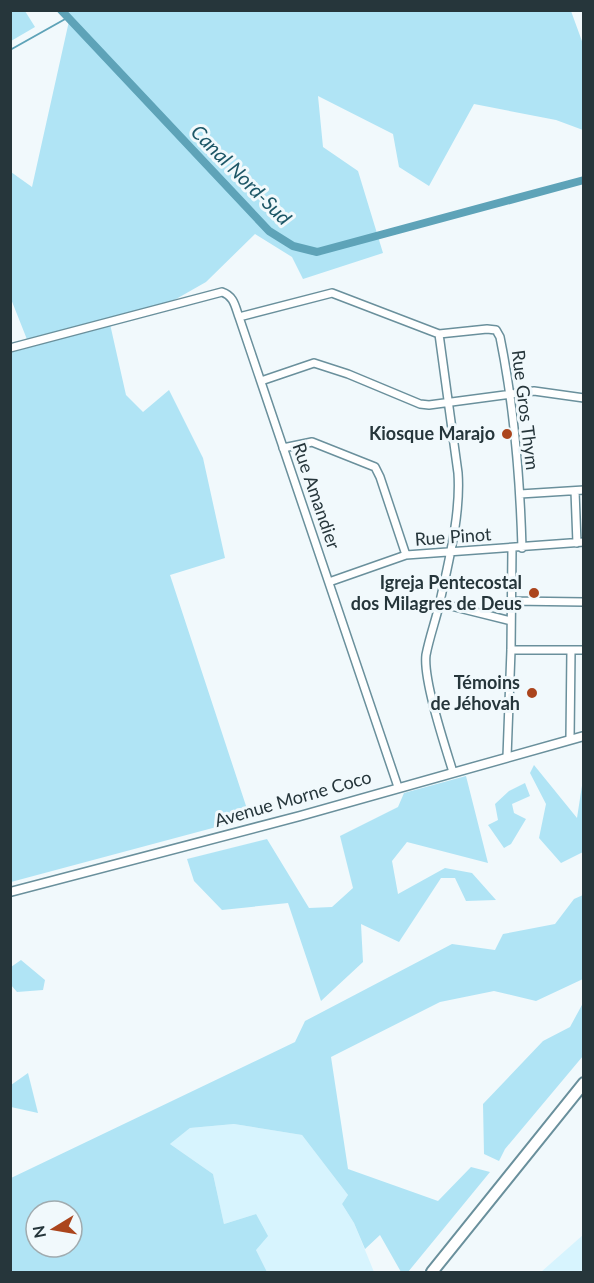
<svg xmlns="http://www.w3.org/2000/svg" width="594" height="1283" font-family="Lato,sans-serif">
<style>
.built{fill:#d7f4fe}
.green{fill:#b0e4f5;fill-rule:evenodd}
.lines{fill:none;stroke-linecap:round;stroke-linejoin:round}
.stream{stroke:#5ea3b8;stroke-width:2}
.canal{stroke:#5ea3b8;stroke-width:8}
.minor-casing{stroke:#6a909c;stroke-width:10}
.tertiary-casing{stroke:#6a909c;stroke-width:11}
.primary-casing{stroke:#6a909c;stroke-width:14}
.minor{stroke:#fff;stroke-width:7}
.tertiary{stroke:#fff;stroke-width:8}
.primary{stroke:#fff;stroke-width:10}
.poi-dot{fill:#ab451d;stroke:#f1f9fc;stroke-width:2}
.labels{text-anchor:middle;stroke-width:6;stroke-linejoin:round;paint-order:stroke}
.street-label{font-size:18px;fill:#26363b;stroke:#f1f9fc}
.poi-label{font-size:18px;font-weight:bold;fill:#26363b;stroke:#f1f9fc;text-anchor:end}
.water-label{font-size:20px;font-style:italic;fill:#1d5767;stroke:#f1f9fc}
</style>
<rect width="100%" height="100%" fill="#f1f9fc"/>
<!-- built -->
<path class="built" d="M234 1124 302 1135 348 1195 342 1204 354 1223 374 1272H267L256 1250V1214L224 1224 213 1174 170 1144 190 1128Z
M583 1235V1272H541Z"/>
<!-- green -->
<path class="green" d="M10 11H25L35 27 11 41Z
M63 11H571L583 44V130L556 120 474 104 429 186 399 167 393 134 318 96 323 147 358 171 383 253 303 279 292 257 255 234 206 282 162 307 110 324 126 395 143 412 169 390 203 458 225 558 170 575 250 818 11 882 10 353 30 347 11 299V172L32 187 69 21Z
M534 765 577 818 583 779V852L561 863 539 838 546 804 530 773Z
M466 776 488 863 407 842 392 861 398 894 445 868 472 873 496 900 466 901 455 878H441L399 942 361 924 363 962 321 1001 288 903 222 910 194 881 187 859 267 839 309 908 332 907 353 888 340 836 398 807 404 793Z
M525 783 530 796 512 804 514 813 526 819 511 844 504 848 488 825 498 820 495 804 509 791Z
M583 895V979L536 1001 494 991 440 1002 331 1057 348 1169 438 1201 471 1167 490 1172 408 1272H401L380 1235 365 1249 354 1223 342 1204 348 1195 302 1135 234 1124 190 1128 170 1144 213 1174 224 1224 256 1214 268 1236 256 1250 267 1272H11V1178L295 1042 305 1021 452 944 495 950 503 934 555 924 574 899ZM36 1211H72V1247H36Z
M21 960 45 980 43 990 17 992 11 985V967Z
M583 1003V1056L505 1149 499 1161 484 1154 483 1104 543 1041 570 1027Z
M28 1073 38 1113 11 1107V1085Z"/>
<g class="lines">
<!-- stream -->
<path class="stream" d="M10 50 67 18"/>
<!-- canal -->
<path class="canal" d="M61 10 269 231 293 246 317 252 584 180"/>
<defs>
<path id="minor" d="M239 317 332 293 439 334 487 329 496 330 500 337C514 406 520 477 522 548
M439 334 458 473C461 515 448 564 439 606 435 622 429 639 426 655 423 680 445 746 453 772
M10 348 222 292C234 296 235 306 239 317L398 787
M261 381 314 363 348 374 420 404 429 405 534 391 584 398
M283 448 312 442 375 467 380 477 406 555
M575 491 577 543
M520 494 584 490
M329 582 406 555 584 542
M512 601 584 602
M439 603 511 621
M511 650H584
M570 739 571 650
M507 757 511 650 512 548"/>
<path id="tertiary" d="M10 892 300 816 584 736"/>
<path id="primary" d="M432 1272 584 1083"/>
</defs>
<!-- minor casing -->
<use href="#minor" class="minor-casing"/>
<!-- tertiary casing -->
<use href="#tertiary" class="tertiary-casing"/>
<!-- primary casing -->
<use href="#primary" class="primary-casing"/>
<!-- minor -->
<use href="#minor" class="minor"/>
<!-- tertiary -->
<use href="#tertiary" class="tertiary"/>
<!-- primary -->
<use href="#primary" class="primary"/>
</g>
<!-- markers -->
<g class="poi-dot">
<circle cx="507" cy="434" r="6"/>
<circle cx="534" cy="593" r="6"/>
<circle cx="532" cy="693" r="6"/>
</g>
<g class="labels">
<!-- street labels -->
<g class="street-label">
<text transform="translate(525 410) rotate(83)" y="6">Rue Gros Thym</text>
<text transform="translate(316 496) rotate(71)" y="6">Rue Amandier</text>
<text transform="translate(453 537) rotate(-4)" y="6">Rue Pinot</text>
<text transform="translate(293 799) rotate(-16)" y="6">Avenue Morne Coco</text>
</g>
<!-- poi labels -->
<g class="poi-label">
<text x="495" y="440">Kiosque Marajo</text>
<text x="522" y="589">Igreja Pentecostal<tspan x="522" dy="21">dos Milagres de Deus</tspan></text>
<text x="520" y="689">Témoins<tspan x="520" dy="21">de Jéhovah</tspan></text>
</g>
<!-- water labels -->
<g class="water-label">
<text transform="translate(241 175) rotate(45)" y="7">Canal Nord-Sud</text>
</g>
</g>
<!-- border -->
<rect width="594" height="1283" fill="none" stroke="#26363b" stroke-width="24"/>
<!-- north arrow -->
<g transform="translate(54 1229) rotate(259)"><circle r="28" fill="#f1f9fc" stroke="#a0abaf" stroke-width="1.5"/>
<path d="M0-4.5L10 22L0 15L-10 22Z" fill="#ab451d"/>
<text y="-9" font-size="16" font-weight="bold" text-anchor="middle" fill="#26363b">N</text>
</g>
</svg>
